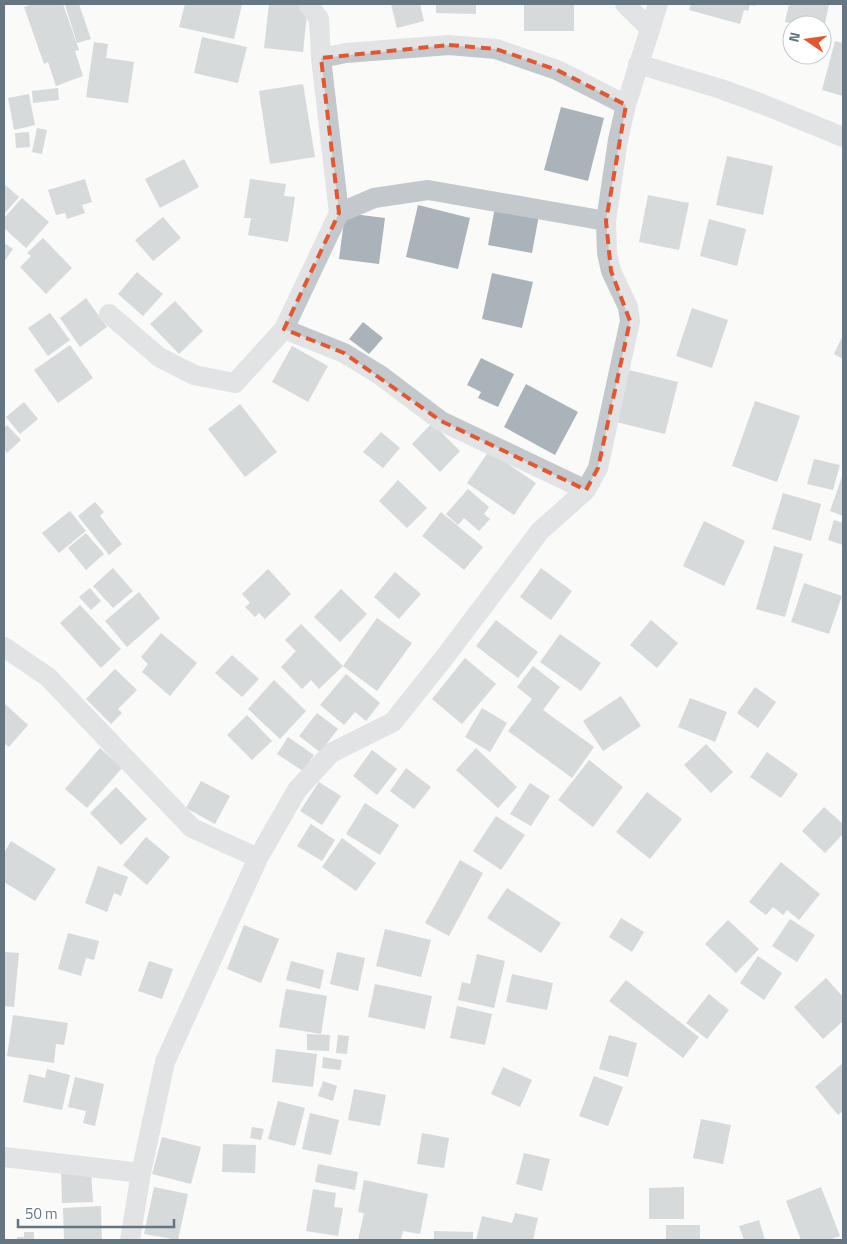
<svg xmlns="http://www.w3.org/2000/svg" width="847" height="1244" font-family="'Titillium Web',sans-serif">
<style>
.building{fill:#aab3b9}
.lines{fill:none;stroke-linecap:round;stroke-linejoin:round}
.street{stroke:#c3c8cc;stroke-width:20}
.marked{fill:none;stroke:#e4572e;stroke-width:4;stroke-dasharray:10 6;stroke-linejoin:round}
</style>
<rect width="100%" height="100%" fill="#fafaf8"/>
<!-- building -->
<path class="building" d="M33 4H63L79 50 75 51 83 76 56 86 48 62 44 64 24 7Z
M67 4H79L91 39 77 43 65 5Z
M185 4H242L234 39 179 27Z
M269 4H308L303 52 264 48Z
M391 4H420L424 21 397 28Z
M436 4H476V14L436 13Z
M524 4H574V31H524Z
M691 4H756L755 6 750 5 748 11 744 10 740 24 689 10Z
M789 4H829L823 34 822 25H792V38L788 37 791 23 785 22Z
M202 37 247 47 238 83 194 73Z
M835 41 843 43V96L822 90Z
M94 42 108 44 106 58 134 62 128 103 86 97Z
M303 84 315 157 270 164 259 91Z
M58 88 59 100 33 103 32 91Z
M29 94 35 125 14 130 8 98Z
M561 107 604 118 588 181 544 170Z
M37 128 47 130 42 154 32 152Z
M29 132 30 147 16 148 15 133Z
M727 156 773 166 763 215 716 205Z
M184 159 199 187 160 208 145 179Z
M85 179 92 202 82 205 85 213 67 219 65 213 56 215 48 190Z
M250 179 286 184 284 196 295 197 288 242 248 235 251 218H244Z
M4 184 19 197 4 214Z
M648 195 689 203 679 250 639 242Z
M22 198 49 222 26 248 4 228V218Z
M418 205 470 218 458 269 406 257Z
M495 207 539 215 532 253 488 245Z
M345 213 385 218 379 264 339 259Z
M163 217 181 238 153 261 135 240Z
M709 219 746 229 737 266 700 256Z
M43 238 72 268 46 294 20 267 31 256 27 253Z
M4 243 13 249 4 262Z
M137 272 163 294 143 316 118 294Z
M492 273 533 282 522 328 482 319Z
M86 298 107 327 80 347 60 318Z
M175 301 203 331 179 354 150 324Z
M692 308 728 320 712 368 676 356Z
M50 313 70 340 48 356 28 328Z
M363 322 383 338 369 354 349 339Z
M843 335V359L834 354Z
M70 345 93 378 58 403 34 370Z
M292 346 328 366 308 402 272 382Z
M481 358 514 374 498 407 478 398 481 392 467 385Z
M629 370 678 382 665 434 616 422Z
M526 384 578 412 555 455 504 427Z
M755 401 800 416 777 482 732 466Z
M24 402 38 419 20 434 6 417Z
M240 404 277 452 245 477 208 429Z
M432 423 460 451 440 472 412 444Z
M7 425 21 440 7 453 4 449V428Z
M381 432 400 448 383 468 363 452Z
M489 451 536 483 514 515 467 483Z
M814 459 840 465 833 490 807 484Z
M843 474V516L830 511Z
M398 480 427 508 407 528 379 501Z
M468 489 489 507 484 514 490 519 479 531 464 518 458 525 446 514Z
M783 493 821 504 811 541 772 529Z
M95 502 104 512 100 516 122 544 109 555 78 516Z
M70 511 86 531 59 553 42 533Z
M441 512 483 547 464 570 422 536Z
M834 520 843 523V545L828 540Z
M704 521 745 541 724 586 683 566Z
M86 533 104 554 86 570 68 548Z
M774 546 803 554 785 617 756 609Z
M113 568 133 591 113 608 93 586Z
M541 568 572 591 551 620 520 597Z
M268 569 291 594 265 619 259 613 255 617 245 607 250 603 242 594Z
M395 572 421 594 399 619 374 597Z
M804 583 842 596 829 634 791 622Z
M90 588 101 601 91 610 79 597Z
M341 589 367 614 340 642 314 617Z
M139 592 160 618 127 647 105 621Z
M80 605 121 649 101 668 60 623Z
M377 618 412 643 377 691 343 666Z
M496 620 538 652 518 678 476 646Z
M651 620 678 643 657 668 630 645Z
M301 624 343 666 319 689 311 680 302 689 281 667 296 651 285 640Z
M161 633 197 663 170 696 142 672 148 664 141 657Z
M560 634 601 663 581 691 540 662Z
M232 655 259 679 242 697 215 673Z
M465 658 496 684 462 724 432 699Z
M533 666 560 687 543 710 594 747 572 778 508 731 532 699 517 687Z
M115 669 137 690 118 709 122 713 111 724 86 699Z
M346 674 380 703 366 721 355 712 344 725 320 705Z
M274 680 306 711 280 739 248 709Z
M755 687 776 702 758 728 737 713Z
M621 696 641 726 603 751 583 721Z
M690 698 727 712 715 742 678 727Z
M4 703 28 725 9 747 4 743Z
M482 708 507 723 490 752 465 737Z
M317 713 338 729 320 752 299 736Z
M247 715 272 741 252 760 227 735Z
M288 737 314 755 303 771 277 754Z
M706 744 733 772 711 793 684 765Z
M100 748 122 768 87 808 65 789Z
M476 748 517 787 498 808 456 770Z
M372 750 397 769 377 795 353 776Z
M767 752 798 774 781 798 750 777Z
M589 760 623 787 593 827 558 800Z
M406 768 431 787 414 809 390 791Z
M201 781 230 796 215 824 186 808Z
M319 782 341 796 322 825 300 811Z
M530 783 550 796 531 826 510 814Z
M116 787 147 819 121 845 90 813Z
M647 792 682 819 650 859 616 832Z
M365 803 399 825 380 855 346 834Z
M824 807 843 824V834L825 853 802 831Z
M496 816 525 835 501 870 473 851Z
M311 824 335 840 322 861 297 846Z
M146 837 170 857 147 885 123 865Z
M342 838 376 863 356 891 322 867Z
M11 841 56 869 35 901 4 882V853Z
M460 860 483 873 449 936 425 923Z
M781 862 820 894 799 920 787 910 783 915 773 907 766 915 749 902Z
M98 866 128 877 121 896 114 893 107 912 85 903Z
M507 888 561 923 541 953 487 918Z
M621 918 644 932 632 952 609 937Z
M790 919 815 935 797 962 772 946Z
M728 920 759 949 736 973 705 944Z
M244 925 279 939 261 983 227 969Z
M385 929 431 940 421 977 376 966Z
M68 933 99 941 94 960 86 958 81 976 58 969Z
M4 952 19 953 14 1007 4 1006Z
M337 952 365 958 358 991 330 984Z
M477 954 505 961 494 1008 458 1000 462 982 470 984Z
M758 956 782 973 764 1000 740 983Z
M149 961 173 969 162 999 138 991Z
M291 961 324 970 320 989 286 980Z
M512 974 553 983 547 1010 506 1002Z
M826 978 843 997V1021L823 1039 794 1007Z
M626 980 699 1037 683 1058 609 1001Z
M375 984 432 996 425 1029 368 1017Z
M286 989 327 996 321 1034 279 1027Z
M709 994 729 1010 707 1039 686 1023Z
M457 1006 492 1014 485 1045 450 1038Z
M13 1015 68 1023 64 1045 56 1044 54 1063 7 1056Z
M307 1034 330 1035 329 1051 307 1050Z
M338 1035 349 1036 347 1054 336 1053Z
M609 1035 637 1043 628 1077 599 1069Z
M276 1049 317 1054 313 1087 272 1082Z
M323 1057 342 1060 340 1070 322 1068Z
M843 1063V1111L838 1115 815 1087Z
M503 1067 532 1080 520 1107 491 1094Z
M47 1069 70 1075 62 1110 23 1102 29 1074 45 1078Z
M594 1076 623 1087 608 1126 579 1116Z
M75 1077 104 1084 95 1126 83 1123 86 1111 68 1107Z
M323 1081 337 1086 333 1101 318 1096Z
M354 1089 386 1095 380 1126 348 1120Z
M278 1101 305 1108 295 1146 268 1139Z
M310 1113 339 1120 331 1155 302 1149Z
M701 1119 731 1125 723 1164 693 1158Z
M252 1127 264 1129 261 1140 250 1138Z
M422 1133 449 1138 444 1168 417 1164Z
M162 1137 201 1147 191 1184 152 1174Z
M223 1144 256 1145 255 1173 222 1172Z
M524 1153 550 1159 542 1191 516 1184Z
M318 1164 358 1172 355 1190 315 1182Z
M91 1170 93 1202 62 1203 61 1171Z
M364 1180 428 1194 420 1234 403 1231 401 1240H358L364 1213 358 1212Z
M154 1187 188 1194 178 1240 144 1234Z
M684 1187V1219H649V1188Z
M821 1187 840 1236 829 1240H801L786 1201Z
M313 1189 336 1193 334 1207 343 1208 338 1236 306 1231Z
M101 1206 102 1240H64L63 1208Z
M515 1213 538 1218 533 1240H476L482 1216 512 1223Z
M759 1220 765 1240H744L739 1226Z
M666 1225H700V1240H666Z
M434 1231 473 1232V1240H434Z
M24 1232H34V1240H17V1237H24Z"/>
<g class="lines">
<!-- street -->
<path class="street" d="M308 4 319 19 321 58 346 53 449 45 496 49 557 70 626 105
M625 4 649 28
M638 64 721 89 762 104 843 137
M339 213 374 198 428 190 606 221
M109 314 159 357 194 375 235 383 284 329 339 213 321 58
M284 329 344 353 380 375 441 421 586 490
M4 647 48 677 192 828 258 858
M4 1157 141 1173
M130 1240 141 1173 165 1062 258 858 297 790 331 753 393 722 444 658 540 531 586 490 598 468 630 321 628 307 611 271 607 253 606 221 618 140 626 105 658 4"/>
</g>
<!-- marked area -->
<path d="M0 0H847V1244H0ZM449 45 496 49 557 70 626 105 606 221 611 271 630 321 598 468 586 490 441 421 344 353 284 329 339 213 321 58Z" fill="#fafaf8" fill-opacity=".55" fill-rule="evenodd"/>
<path class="marked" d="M449 45 496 49 557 70 626 105 606 221 611 271 630 321 598 468 586 490 441 421 344 353 284 329 339 213 321 58Z"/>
<!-- border -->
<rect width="847" height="1244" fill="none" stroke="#657683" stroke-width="10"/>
<!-- north arrow -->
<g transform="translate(807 40) rotate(283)"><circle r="24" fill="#ffffff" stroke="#c1c8cd"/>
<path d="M0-4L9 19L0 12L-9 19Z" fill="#e4572e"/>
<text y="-8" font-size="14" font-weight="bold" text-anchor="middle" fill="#657683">N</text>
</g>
<!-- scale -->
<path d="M18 1219v8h156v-8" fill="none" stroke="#657683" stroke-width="2.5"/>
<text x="25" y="1219" font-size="15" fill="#657683" stroke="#ffffff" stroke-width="4" paint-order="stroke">50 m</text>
</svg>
